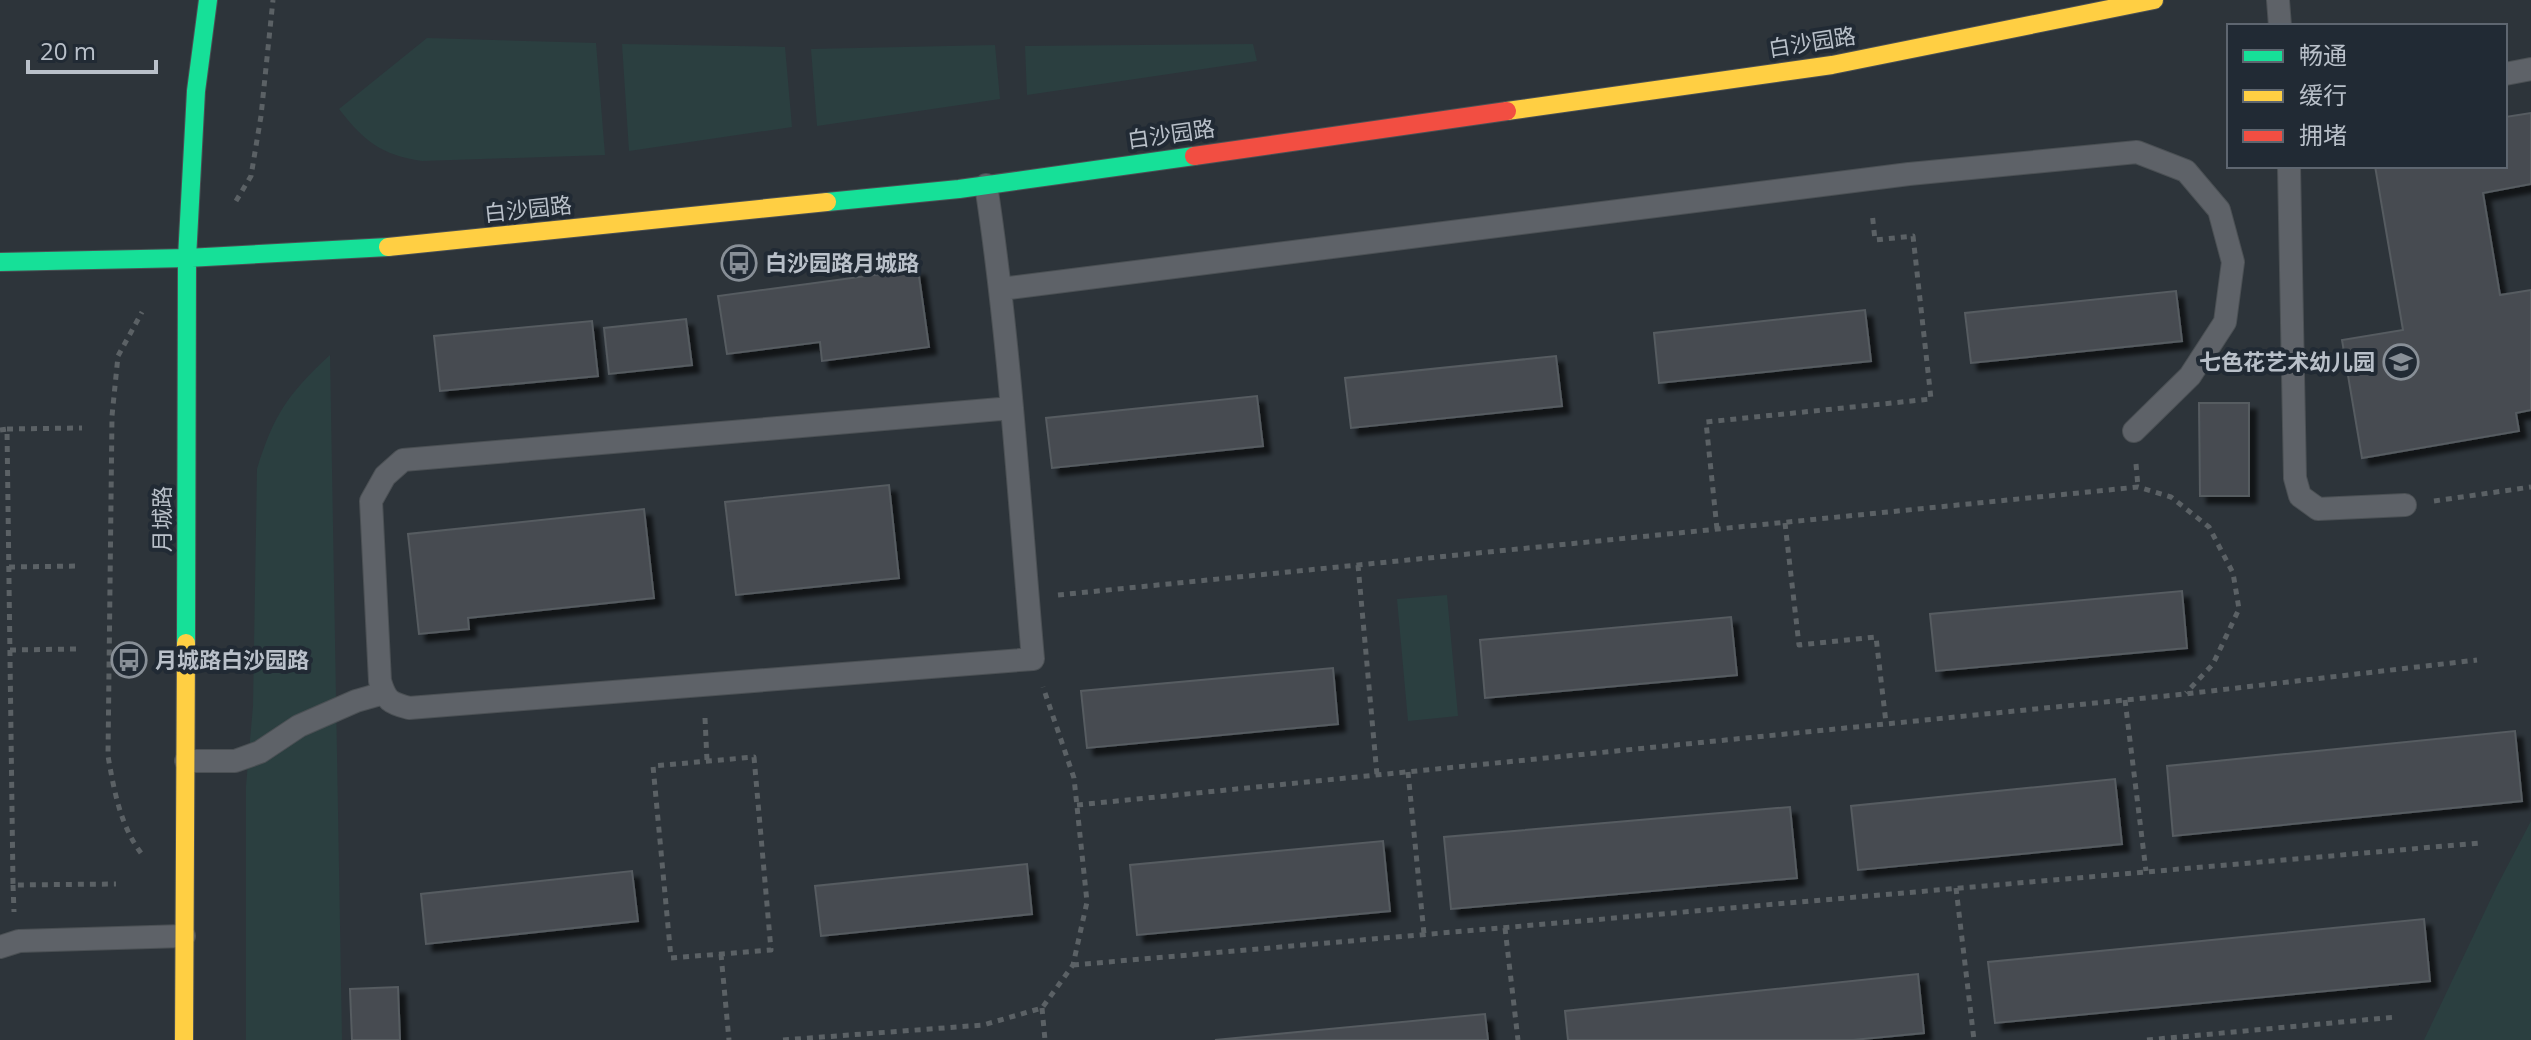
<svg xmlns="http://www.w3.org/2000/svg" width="2531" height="1040" font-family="'Open Sans','Noto Sans SC',sans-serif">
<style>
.green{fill:#2b3f40}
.building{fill:#474c51;stroke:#565b61;stroke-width:2;filter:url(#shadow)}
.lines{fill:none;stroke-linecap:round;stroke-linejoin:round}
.lane-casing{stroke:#4b5054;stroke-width:24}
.fast-casing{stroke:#4b5054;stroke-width:20}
.slow-casing{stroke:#4b5054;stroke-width:20}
.jam-casing{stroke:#4b5054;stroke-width:20}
.path{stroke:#5b6165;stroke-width:5;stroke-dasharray:6 6;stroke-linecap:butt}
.lane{stroke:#5e6268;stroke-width:22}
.fast{stroke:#16e098;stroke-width:18}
.slow{stroke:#ffcf43;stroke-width:18}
.jam{stroke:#f24e42;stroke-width:18}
.labels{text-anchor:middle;stroke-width:8;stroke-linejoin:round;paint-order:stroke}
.street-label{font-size:22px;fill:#b9c0c9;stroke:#212a34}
.poi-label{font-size:22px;font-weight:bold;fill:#b9c0c9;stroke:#212a34;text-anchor:start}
</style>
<defs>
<filter id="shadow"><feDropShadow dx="7" dy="7" stdDeviation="2" flood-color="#0009"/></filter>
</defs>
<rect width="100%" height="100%" fill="#2d343a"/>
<!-- green -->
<path class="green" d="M427 38 596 43 605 155 422 161C381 155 364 141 339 109Z
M622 44 785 47 792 127 629 151Z
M1253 44 1257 61 1027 95 1025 46Z
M995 45 1000 99 817 126 811 49Z
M330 355 342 1040H246V786L253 706 257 469C274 414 288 394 330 355Z
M1447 595 1458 716 1408 721 1397 599Z
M2531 821V1040H2424L2497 886Z"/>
<!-- building -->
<path class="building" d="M2531 113V184L2483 193 2500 295 2531 290V410L2516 413 2519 431 2362 458 2342 340 2403 330 2375 166H2505V117Z
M918 269 929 347 822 361 820 342 727 354 718 296Z
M2176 291 2182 341 1971 363 1965 313Z
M1865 310 1871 361 1659 383 1654 333Z
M686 319 692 365 609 374 604 328Z
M592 321 598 376 440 391 434 336Z
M1556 356 1562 406 1351 428 1345 378Z
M1257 396 1263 446 1052 468 1046 418Z
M2199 403H2249V496H2200Z
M889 485 899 578 736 595 725 502Z
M644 509 654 598 468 618 469 629 419 634 408 534Z
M2182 591 2187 648 1936 671 1930 614Z
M1731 617 1737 675 1485 698 1480 640Z
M1333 668 1338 724 1087 748 1081 691Z
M2515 731 2522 801 2173 836 2167 766Z
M2115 779 2122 844 1858 870 1851 806Z
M1790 807 1797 878 1451 909 1444 837Z
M1383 841 1390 911 1137 935 1130 865Z
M1027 864 1032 914 821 936 815 886Z
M632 871 638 921 426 944 421 894Z
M2424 919 2430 981 1995 1023 1988 962Z
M1918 974 1924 1033 1853 1040H1568L1565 1011Z
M398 987 400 1040H352L350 989Z
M1485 1014 1488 1040H1215Z"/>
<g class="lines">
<defs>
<path id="lane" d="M2278 0 2280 26
M2505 74 2531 69
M2289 166 2295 478 2300 496 2318 509 2405 505
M986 185C1010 342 1019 501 1033 659L409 708C390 703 386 701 380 681L371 501 385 476 403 460 1012 408
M1001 289 1909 174 2137 152 2186 171 2219 210 2233 262 2225 322 2190 376 2134 431
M186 761H235L260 752 299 726 356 701 384 693
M0 947 19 941 184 936"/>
<path id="fast" d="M827 202 959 189 1194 156
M0 262 187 258 388 247
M186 643 187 258 196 91 208 0"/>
<path id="slow" d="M1507 111 1832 65 2154 0
M388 247 827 202
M184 1040 186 643"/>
<path id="jam" d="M1194 156 1507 111"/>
</defs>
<!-- lane casing -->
<use href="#lane" class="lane-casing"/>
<!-- fast casing -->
<use href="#fast" class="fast-casing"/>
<!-- slow casing -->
<use href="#slow" class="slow-casing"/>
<!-- jam casing -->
<use href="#jam" class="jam-casing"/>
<!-- path -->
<path class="path" d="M236 201 251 176 261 116 273 0
M7 429 82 428
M0 430 7 429 13 885 116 884
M2136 464 2138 487
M2434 501 2531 487
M1785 523 1799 645 1876 637 1886 723
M1717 529 1706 422 1931 399 1913 236 1875 240 1872 212
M1358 565 1377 775
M9 567 79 566
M1058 595 2138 487 2171 497 2209 527 2233 573 2239 609 2213 664 2186 693
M10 650 77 649
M2125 700 2146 871
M705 718 707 761
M754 757 771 950 671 958 653 766Z
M1408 772 1424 934
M1077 805 2185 694 2477 660
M141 853C120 825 114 790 108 756L112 416 118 356 142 312
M13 885 14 912
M1956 888 1974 1040
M1505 928 1518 1040
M721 954 729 1040
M1073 965 2480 843
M1042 1008 1045 1040
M783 1040 983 1025 1042 1008 1073 965 1087 902 1074 778 1043 687
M2147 1040 2396 1017"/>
<!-- lane -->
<use href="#lane" class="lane"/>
<!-- fast -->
<use href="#fast" class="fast"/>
<!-- slow -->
<use href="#slow" class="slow"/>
<!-- jam -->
<use href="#jam" class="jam"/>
</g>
<!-- icons -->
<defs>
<symbol id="bus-ring" viewBox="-11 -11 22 22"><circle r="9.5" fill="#212a34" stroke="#888f97" stroke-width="1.5"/><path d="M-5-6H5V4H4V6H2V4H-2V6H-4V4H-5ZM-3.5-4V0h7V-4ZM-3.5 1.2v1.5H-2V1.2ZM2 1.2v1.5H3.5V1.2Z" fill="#888f97"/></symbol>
<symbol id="school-ring" viewBox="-11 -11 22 22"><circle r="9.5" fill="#212a34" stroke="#888f97" stroke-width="1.5"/><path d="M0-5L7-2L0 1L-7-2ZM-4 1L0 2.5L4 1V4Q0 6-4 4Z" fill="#888f97"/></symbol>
</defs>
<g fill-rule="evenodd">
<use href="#bus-ring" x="719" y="243" width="40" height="40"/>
<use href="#school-ring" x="2381" y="342" width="40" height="40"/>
<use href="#bus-ring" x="109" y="640" width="40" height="40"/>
</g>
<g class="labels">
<!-- street labels -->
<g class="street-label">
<text transform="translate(1812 42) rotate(-9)" y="8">白沙园路</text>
<text transform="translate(1171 134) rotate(-8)" y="8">白沙园路</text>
<text transform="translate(528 209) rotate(-6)" y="8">白沙园路</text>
<text transform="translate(162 519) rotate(-90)" y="8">月城路</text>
</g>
<!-- poi labels -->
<g class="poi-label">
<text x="765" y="271">白沙园路月城路</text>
<text x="2375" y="370" text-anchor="end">七色花艺术幼儿园</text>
<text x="155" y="668">月城路白沙园路</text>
</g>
</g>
<!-- legend -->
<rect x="2227" y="24" width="280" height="144" fill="#212a34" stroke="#5e6670" stroke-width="2"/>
<rect x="2243" y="50" width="40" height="12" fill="#16e098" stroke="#5e6670" stroke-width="2"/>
<text x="2299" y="64" font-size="24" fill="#b9c0c9">畅通</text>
<rect x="2243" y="90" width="40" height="12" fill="#ffcf43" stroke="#5e6670" stroke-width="2"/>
<text x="2299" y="104" font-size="24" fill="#b9c0c9">缓行</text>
<rect x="2243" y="130" width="40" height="12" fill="#f24e42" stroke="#5e6670" stroke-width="2"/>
<text x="2299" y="144" font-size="24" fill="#b9c0c9">拥堵</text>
<!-- scale -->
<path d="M28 60v12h128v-12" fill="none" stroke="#b9c0c9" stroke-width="4"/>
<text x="40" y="60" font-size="24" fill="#b9c0c9" stroke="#212a34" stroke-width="6" paint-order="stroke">20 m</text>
</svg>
